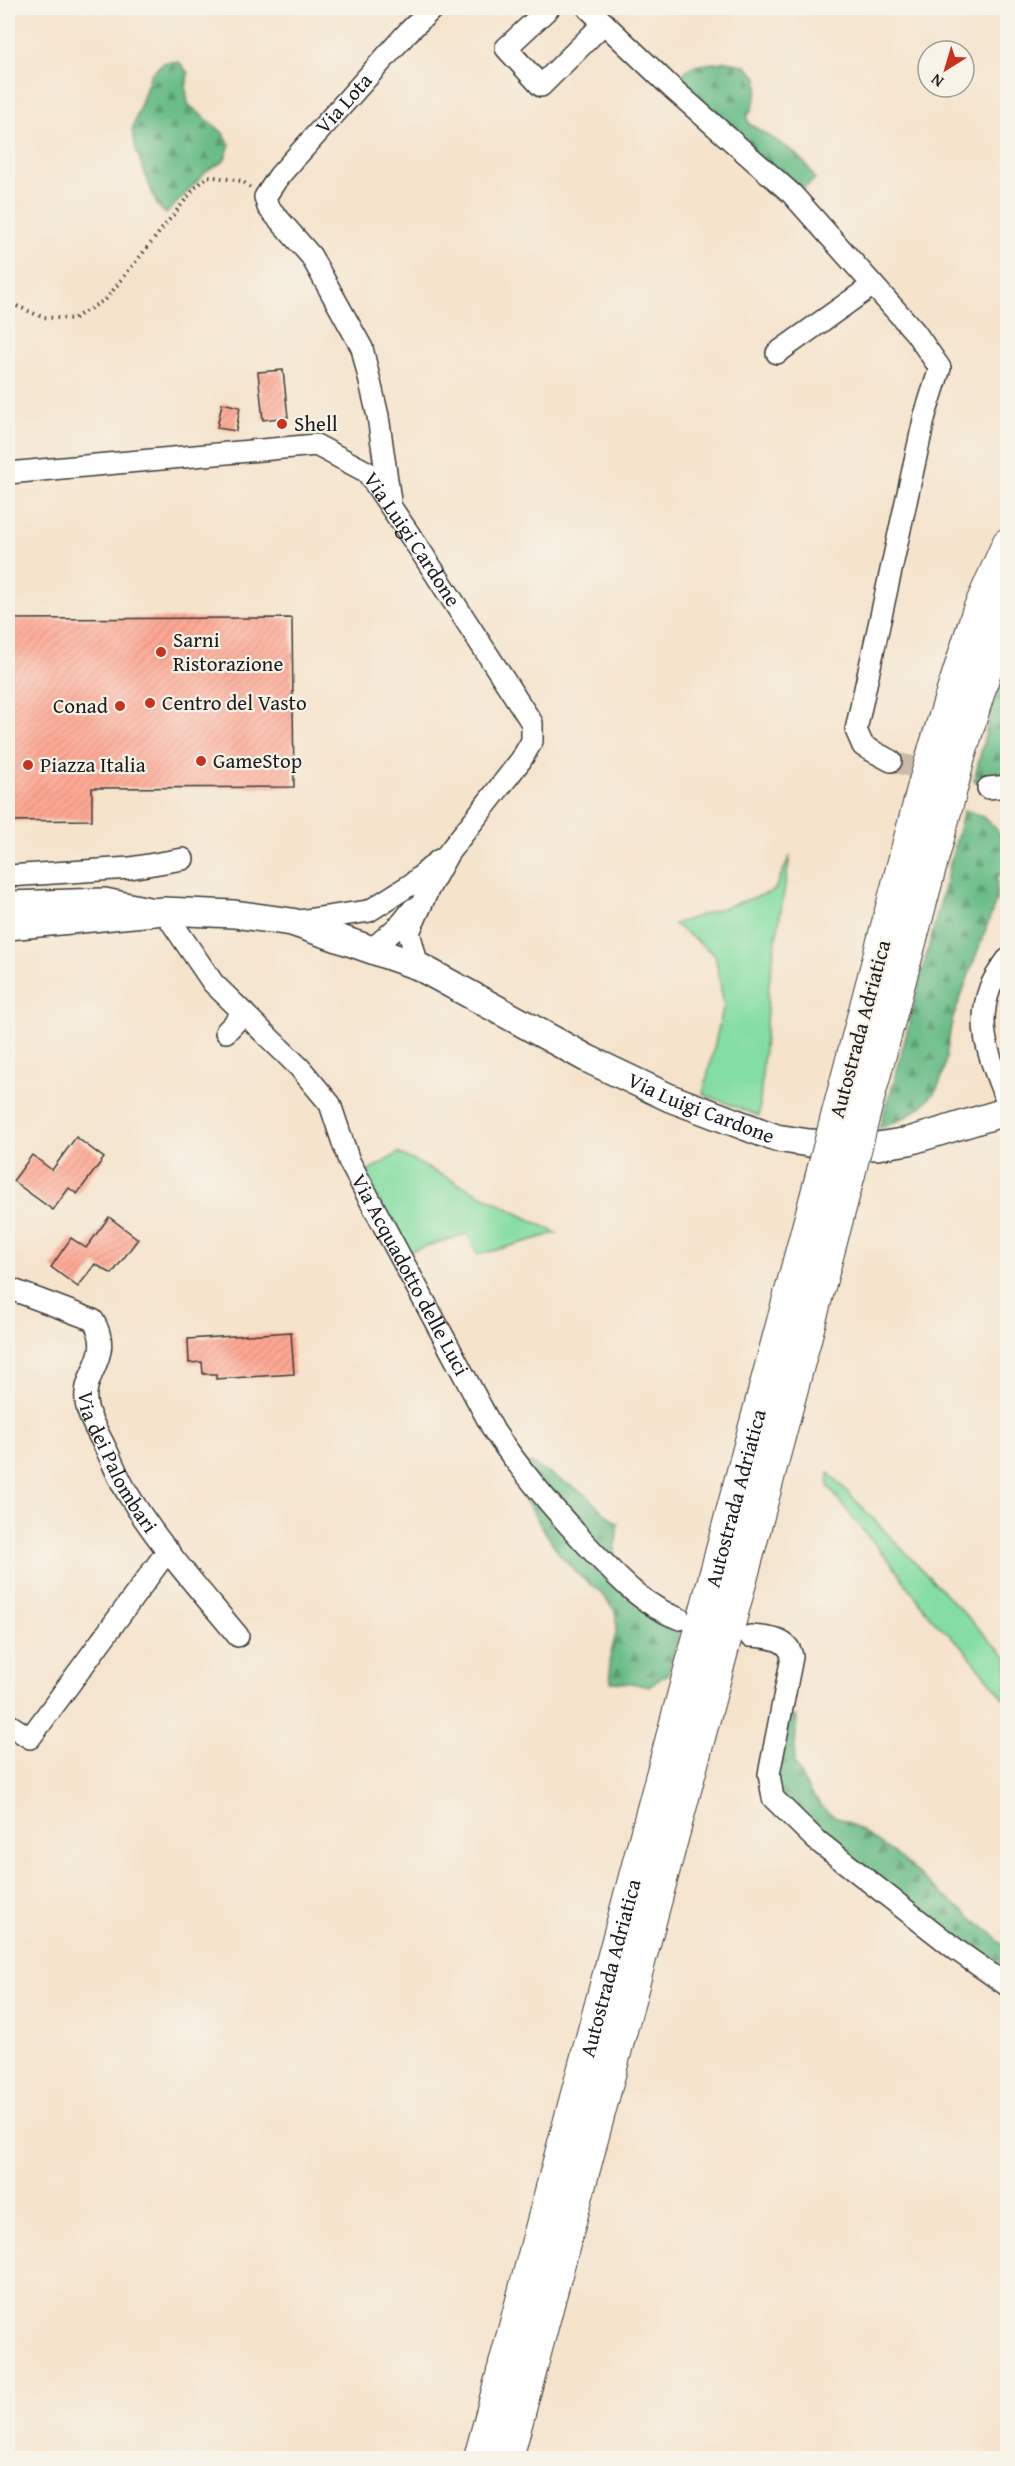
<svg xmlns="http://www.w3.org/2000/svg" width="1015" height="2466" font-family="'Gentium Book Plus',serif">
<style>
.green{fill:#84dda2;stroke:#507c5f;stroke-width:1.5}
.forest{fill:url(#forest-firs);stroke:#446c52;stroke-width:1.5}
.building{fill:url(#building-hatch)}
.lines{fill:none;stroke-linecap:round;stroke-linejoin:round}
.minor-tunnel{stroke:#cabba9;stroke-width:21;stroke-dasharray:21 10;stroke-linecap:butt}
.minor-casing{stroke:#3d3a36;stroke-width:24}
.major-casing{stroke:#3d3a36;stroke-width:30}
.highway-casing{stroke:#3d3a36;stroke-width:34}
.path{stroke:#3d3a36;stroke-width:4;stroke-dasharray:1.5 4.5;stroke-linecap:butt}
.minor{stroke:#fff;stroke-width:21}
.major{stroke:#fff;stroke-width:27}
.highway{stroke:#fff;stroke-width:32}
.highway-bridge-casing{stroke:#3d3a36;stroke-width:34;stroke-linecap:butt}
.highway-bridge{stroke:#fff;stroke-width:32}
.poi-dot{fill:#c8321e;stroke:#f7f3e8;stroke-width:2}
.labels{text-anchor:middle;stroke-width:4.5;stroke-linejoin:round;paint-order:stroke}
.street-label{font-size:21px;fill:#1c1c1c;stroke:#f7f3e8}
.poi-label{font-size:21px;fill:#1c1c1c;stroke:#f7f3e8;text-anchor:start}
</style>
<defs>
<pattern id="forest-firs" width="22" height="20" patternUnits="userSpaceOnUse" patternTransform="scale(1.5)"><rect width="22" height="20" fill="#6bbc88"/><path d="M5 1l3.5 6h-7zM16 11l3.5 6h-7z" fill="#57986e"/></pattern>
<pattern id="building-hatch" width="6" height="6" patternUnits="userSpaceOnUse" patternTransform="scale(1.5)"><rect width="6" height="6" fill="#fea894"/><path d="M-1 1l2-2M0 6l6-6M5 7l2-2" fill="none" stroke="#d9907f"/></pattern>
</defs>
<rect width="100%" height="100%" fill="#f7f3e8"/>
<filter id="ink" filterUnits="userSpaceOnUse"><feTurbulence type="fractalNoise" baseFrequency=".0167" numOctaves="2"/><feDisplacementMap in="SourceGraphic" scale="12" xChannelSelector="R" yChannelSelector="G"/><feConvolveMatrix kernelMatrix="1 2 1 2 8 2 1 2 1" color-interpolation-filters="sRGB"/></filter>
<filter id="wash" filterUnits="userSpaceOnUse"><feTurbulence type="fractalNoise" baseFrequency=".008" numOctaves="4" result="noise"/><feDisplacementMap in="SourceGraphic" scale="24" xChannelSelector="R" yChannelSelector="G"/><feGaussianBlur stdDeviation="1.35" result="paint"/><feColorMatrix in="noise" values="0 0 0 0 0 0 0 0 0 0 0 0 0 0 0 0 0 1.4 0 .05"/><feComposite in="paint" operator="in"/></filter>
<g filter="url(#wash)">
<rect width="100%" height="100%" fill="#f5e3cc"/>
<!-- green -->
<path class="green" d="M790 856 769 982 759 1116 703 1094 724 1005 715 955 674 924 774 891Z
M398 1153 557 1233 478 1255 467 1234 407 1252 364 1174Z
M829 1473 1007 1658V1702L961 1645 932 1619 891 1563 859 1526 828 1486Z"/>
<!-- forest -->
<path class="forest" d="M726 61 746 66 758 78V90L752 109 747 117 749 124C774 139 802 152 815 179L796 195 678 87C684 58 704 67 726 61Z
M164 62H179L188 73 186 89 188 104 222 132 230 144 224 161 207 171 166 214 157 205 137 153 132 130 151 74Z
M1007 663V777L991 783 974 781 990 714Z
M964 810C996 817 1008 840 1007 872L997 876 996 901 953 1018C948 1036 948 1054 943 1073 936 1102 906 1120 879 1128L894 1082Z
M530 1463 586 1494 602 1511 618 1523 613 1568 682 1623 668 1673 649 1687 631 1683 611 1682 609 1662 617 1629 615 1610 599 1591 576 1573 558 1552 521 1494 525 1490 517 1478Z
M797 1716 794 1763 811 1794 828 1813 848 1822 902 1859 929 1884 996 1937 1007 1951V1979L887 1889 780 1795 773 1777 787 1720Z"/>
<g id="blocks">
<!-- building -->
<path class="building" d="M283 370 288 417 263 420 258 372Z
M222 403 240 407 236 431 217 428Z
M292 618 294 787 92 788V820L8 821V619Z
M76 1137 104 1158 77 1194 69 1188 53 1210 13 1181 32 1155 52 1170Z
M109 1217 138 1239 112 1274 95 1264 78 1287 51 1267 71 1238 86 1248Z
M291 1332 294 1374 216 1379V1374H203L202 1362 189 1363 188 1339Z"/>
</g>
</g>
<g filter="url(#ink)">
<use href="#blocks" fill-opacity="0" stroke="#3d3a36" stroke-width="1.5"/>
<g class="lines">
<!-- minor-tunnel -->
<path class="minor-tunnel" d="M891 761 988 788"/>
<defs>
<g id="minor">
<path d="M549 8 506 48 541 86 604 23"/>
<path d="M588 8 673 89 792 194 915 332 940 368 925 415 856 730 863 746 891 761"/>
<path d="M777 353 873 285"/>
<path id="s1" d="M8 473 316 445 367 472 420 550 532 723V741L521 760 449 852 428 890 409 932 418 966"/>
<path id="s2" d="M390 501 378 416 362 348 311 256 268 207 265 197 279 176 407 33 433 8"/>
<path d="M988 788 1008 786"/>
<path d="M8 876 130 868 183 859"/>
<path id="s3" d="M8 902 105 899 164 911 213 983 300 1068 330 1104 349 1161 494 1431C521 1471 551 1506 584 1542 612 1571 640 1605 680 1619"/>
<path d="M293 922 369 911 413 883 439 860"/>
<path d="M371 950 401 924 413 909"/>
<path d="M1007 960C1001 968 994 978 990 988 974 1030 993 1065 1008 1105"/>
<path d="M226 1032 244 1013"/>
<path id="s4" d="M8 1288 93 1320C117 1359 76 1374 88 1411 92 1424 100 1436 106 1449 113 1463 119 1480 128 1494 159 1545 200 1590 238 1636"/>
<path d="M750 1636C766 1637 789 1638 792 1657L769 1774 773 1798 815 1839 958 1951 1008 1986"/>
<path d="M8 1724 30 1738 168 1550"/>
</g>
<g id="major">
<path id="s5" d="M8 926 164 911 234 914 292 922 418 966 588 1059 670 1098 776 1138 809 1143 877 1146 909 1141 1008 1111"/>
</g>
<g id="highway">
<path d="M934 751 978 612 1008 544"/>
<path d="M959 757 985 671 1008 611"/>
<path d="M838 1113 924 785"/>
<path d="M864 1114 950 793"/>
<path id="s6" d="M480 2458 823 1171"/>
<path d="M507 2458 849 1174"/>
</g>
</defs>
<!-- minor casing -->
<use href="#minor" class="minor-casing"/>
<!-- major casing -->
<use href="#major" class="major-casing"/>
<!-- highway casing -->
<use href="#highway" class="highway-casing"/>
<!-- path -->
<path class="path" d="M8 298 17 306 42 317 73 319 106 299 194 189 208 176 242 181 250 187"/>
<!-- minor -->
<use href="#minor" class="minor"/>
<!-- major -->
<use href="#major" class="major"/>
<!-- highway -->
<use href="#highway" class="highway"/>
<defs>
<path id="highway-bridge" d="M924 785 934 751
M950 793 959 757
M823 1171 838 1113
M849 1174 864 1114"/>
</defs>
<!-- highway-bridge casing -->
<use href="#highway-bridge" class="highway-bridge-casing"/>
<!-- highway-bridge -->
<use href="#highway-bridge" class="highway-bridge"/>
</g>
</g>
<!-- markers -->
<g class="poi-dot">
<circle cx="282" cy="424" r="6"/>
<circle cx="161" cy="652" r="6"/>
<circle cx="150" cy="703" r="6"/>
<circle cx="120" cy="706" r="6"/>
<circle cx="201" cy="761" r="6"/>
<circle cx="28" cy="765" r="6"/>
</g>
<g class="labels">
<!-- street labels -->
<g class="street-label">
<text dy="7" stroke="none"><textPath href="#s2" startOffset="459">Via Lota</textPath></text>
<text dy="7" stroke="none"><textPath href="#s1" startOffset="448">Via Luigi Cardone</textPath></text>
<text transform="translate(860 1029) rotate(-75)" y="7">Autostrada Adriatica</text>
<text dy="7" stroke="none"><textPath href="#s5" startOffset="736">Via Luigi Cardone</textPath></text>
<text dy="7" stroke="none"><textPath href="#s3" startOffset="602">Via Acquadotto delle Luci</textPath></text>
<text dy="7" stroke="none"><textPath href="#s4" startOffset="244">Via dei Palombari</textPath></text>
<text dy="7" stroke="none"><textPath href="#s6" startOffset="993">Autostrada Adriatica</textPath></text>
<text dy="7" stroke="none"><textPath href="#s6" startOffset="507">Autostrada Adriatica</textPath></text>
</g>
<!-- poi labels -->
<g class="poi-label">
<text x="294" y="431">Shell</text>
<text x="173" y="647">Sarni<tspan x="173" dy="24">Ristorazione</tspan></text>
<text x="162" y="710">Centro del Vasto</text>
<text x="108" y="713" text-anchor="end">Conad</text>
<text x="213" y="768">GameStop</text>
<text x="40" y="772">Piazza Italia</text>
</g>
</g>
<!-- margin -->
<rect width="1015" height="2466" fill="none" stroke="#f7f3e8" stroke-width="30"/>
<!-- north arrow -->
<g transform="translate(946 69) rotate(217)"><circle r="28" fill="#f7f3e8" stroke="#9f9d96" stroke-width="1.5"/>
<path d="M0-4.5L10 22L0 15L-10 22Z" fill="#c8321e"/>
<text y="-9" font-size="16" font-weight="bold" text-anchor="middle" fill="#1c1c1c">N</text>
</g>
</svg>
